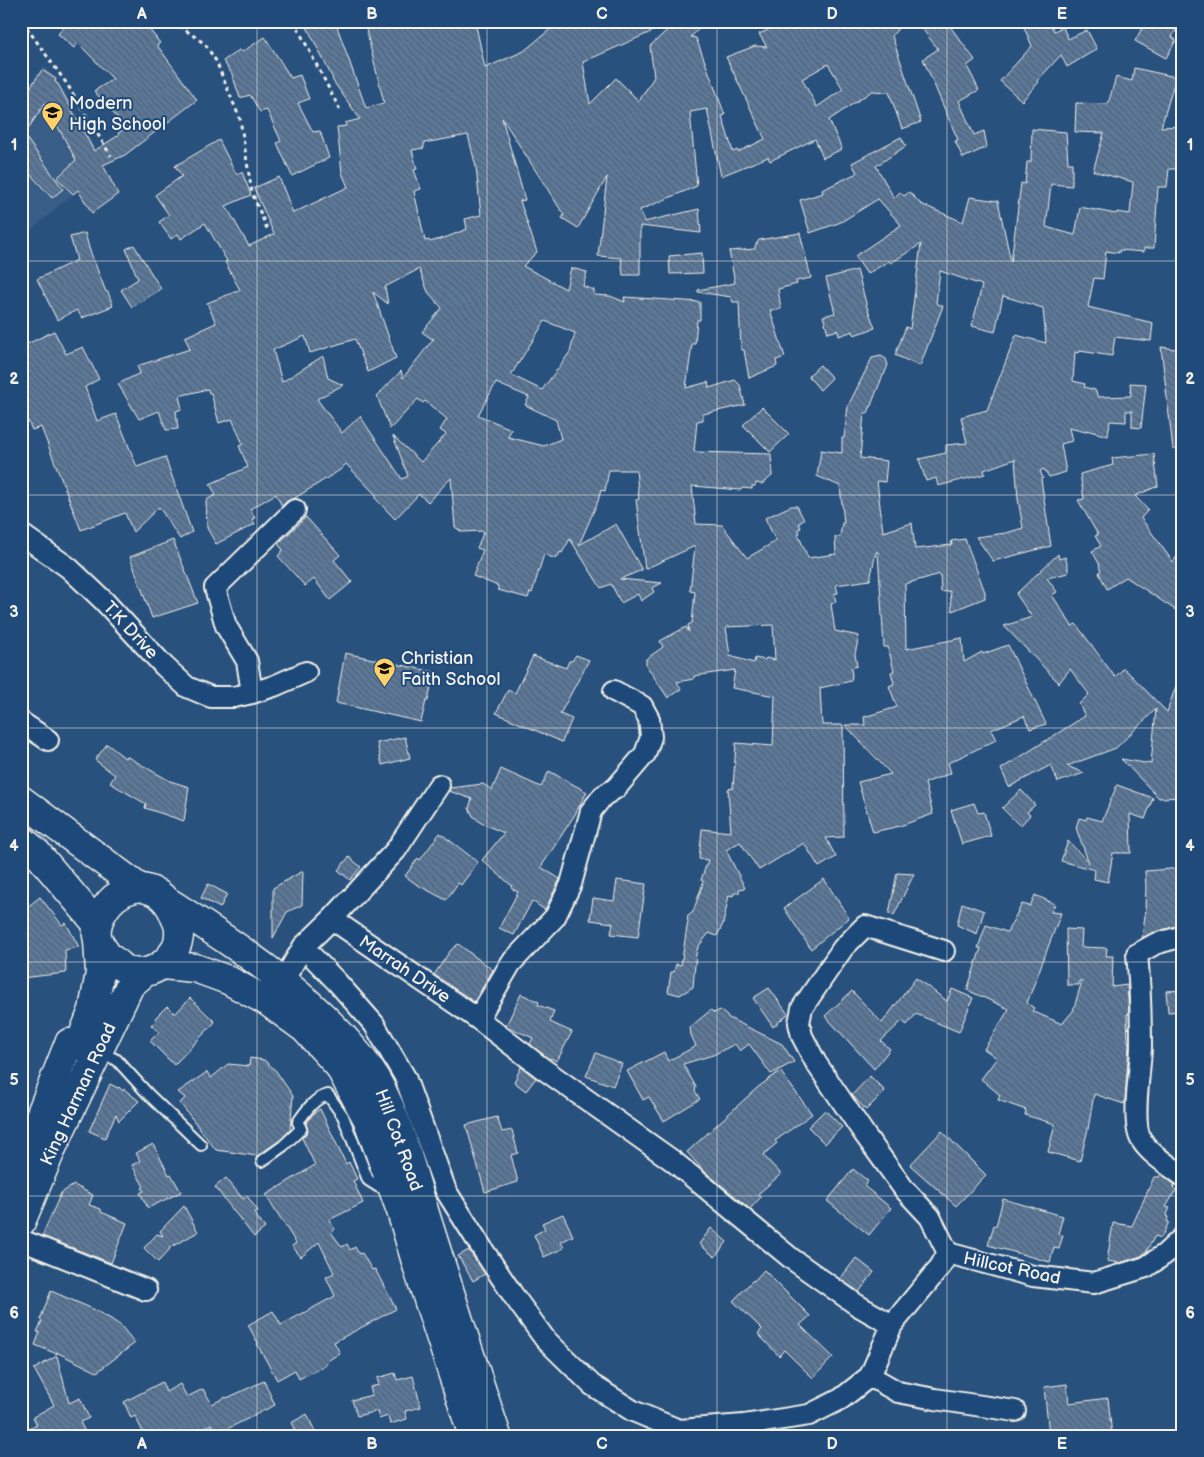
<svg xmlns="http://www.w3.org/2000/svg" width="1204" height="1457" font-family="'Balsamiq Sans',sans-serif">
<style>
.built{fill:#375d86}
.building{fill:url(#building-back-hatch);stroke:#f4f1e8;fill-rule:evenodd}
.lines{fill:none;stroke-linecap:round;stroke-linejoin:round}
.service-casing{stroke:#f4f1e8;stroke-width:14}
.minor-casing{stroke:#f4f1e8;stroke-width:24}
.secondary-casing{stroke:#f4f1e8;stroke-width:31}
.path{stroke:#f4f1e8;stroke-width:3;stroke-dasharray:4 4;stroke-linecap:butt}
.service{stroke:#1f4a7a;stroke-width:10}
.minor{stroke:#1f4a7a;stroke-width:20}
.secondary{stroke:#1f4a7a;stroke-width:28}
.grid{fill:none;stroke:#f4f1e8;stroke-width:1;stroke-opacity:0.55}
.labels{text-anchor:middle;stroke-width:4;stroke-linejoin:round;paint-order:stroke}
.poi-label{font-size:18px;fill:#f4f1e8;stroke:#1f4a7a;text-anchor:start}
.street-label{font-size:18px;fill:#f4f1e8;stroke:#1f4a7a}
.neatline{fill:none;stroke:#f4f1e8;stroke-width:2}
.grid-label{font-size:16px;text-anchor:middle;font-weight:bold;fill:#f4f1e8}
</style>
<defs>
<pattern id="building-back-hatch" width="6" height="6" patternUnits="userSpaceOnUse" patternTransform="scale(1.25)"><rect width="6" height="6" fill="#5b7899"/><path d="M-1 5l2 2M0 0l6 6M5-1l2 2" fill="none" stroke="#536274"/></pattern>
</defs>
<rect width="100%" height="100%" fill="#28517e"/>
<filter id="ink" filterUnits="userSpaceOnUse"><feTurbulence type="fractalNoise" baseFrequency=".02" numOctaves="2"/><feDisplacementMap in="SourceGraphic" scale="10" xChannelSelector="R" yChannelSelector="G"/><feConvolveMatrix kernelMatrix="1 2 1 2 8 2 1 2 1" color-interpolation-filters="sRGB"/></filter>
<g filter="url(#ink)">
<!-- built -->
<path class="built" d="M44 65 64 91 104 167 21 239V98Z"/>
<!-- building -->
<path class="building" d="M69 21H143L160 43 157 45 197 100 125 155 103 165 118 194 92 213 78 190 73 194 57 178 76 160 45 103 24 135 63 189 52 198 21 164V101L42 70 56 79 55 82 58 84 94 151 119 135 118 133 126 128 94 91 113 79 78 43 74 48 58 34Z
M304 21H335L366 108 384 103 364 21H475L485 68 524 51 560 21H676L583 62 590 104 616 78 639 101 654 77 650 46 677 21H706L691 37 696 38 725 115 722 116 733 152 737 150 738 152 765 139 726 57 755 46 767 47 759 34 768 30 759 21H904L892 36 921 122 902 129 889 92 872 91 829 120 842 149 823 158 815 139 770 161 768 157 721 176 707 109 690 112 697 186 640 210 644 222 699 209 701 233 640 226V275H623L621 258 598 256 607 177 578 228 562 218 564 215 502 118 525 200 520 201 537 252 523 266 566 289 571 268 587 272 583 286 594 290V295L610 296 625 302 624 297 700 302V320H697L695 344H692L686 388 708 382 709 388 735 380 740 385 745 405 703 414V420L697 421 694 452 771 454 772 476 762 484 756 483 755 486H752V489L742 488 741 490 692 486 696 524 722 525 747 558 776 541 765 518 791 506H797L804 520 799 523 801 528 798 529 800 533 798 534 808 558 836 554 835 537H840L842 523H844L840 486 817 476 821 450 842 453V438H844L848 406 872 358 881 356 886 359 888 365 884 375H883L868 413H864L860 458 887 461 885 482 877 481 883 532 912 523 915 549 952 545 951 541 965 539 985 592V598L952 611 950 591 941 592 940 574 905 584 906 649 962 638 964 662 982 652 983 654 1008 645 1046 724 1030 729 1024 716 991 730 996 740 948 763 951 773 925 783 933 814 900 826 873 832 858 782 891 774 845 725H865L864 717 897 707 889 686 894 684 891 672 894 671 888 647H884L878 552H876L870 580 836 585 838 593 834 594 836 602 831 604 835 631 859 636 855 654 857 666 851 668 852 675 851 681 820 688 822 725H843L844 837 826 838 836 857 819 867 804 843 759 870 740 842 726 850 745 888 739 889V893H734L733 896 729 895 723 924 717 936 709 933 698 947 696 954 693 987 680 995 668 992 671 972H674L676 964 681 965 687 927 688 922 687 917 693 912 702 886 703 881 701 880 708 860 699 859 702 829 731 832 728 789 733 788 736 743 773 746 775 696 732 688 735 670 694 676V679L677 682 681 689 668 698 646 665V659L663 647 660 641 686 627 689 632 688 625 692 623 695 592 690 591 695 546 645 569 636 500 639 499 636 470H609L605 491 601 490 598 501 579 545 616 524 642 570 620 579 662 583 652 588 654 592 641 601 638 594 621 603 611 584 601 588 570 539 562 553 560 552 558 557 556 556 555 559 544 554 532 593 530 592 528 598 498 590V586L473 576 483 550 477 548 484 531 462 532 455 527 451 478 428 502 419 494 395 519 375 498 377 496 346 464 340 470 295 498 287 501 282 506 276 494 250 509 255 518 252 519 255 524 216 544 207 528 206 500 216 495 210 484 248 467 239 446 243 444 232 419 219 423 211 393H209L208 389 179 396 182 409 176 411 178 429 166 430 159 411 139 419 118 384 140 373 137 366 190 349 185 337 216 323 207 303 240 290 225 262 227 261 205 223 181 239 178 234 171 239 159 222 169 215 155 195 182 176 175 166 219 140 236 174 242 172 251 195 226 206 249 246 274 234 254 188 279 177 293 213 348 187 342 173 337 127 346 126 345 123 360 119 333 81 332 77ZM828 64 843 89 817 107 802 79ZM468 135 476 167 481 215 465 219 467 229 447 237 430 242 429 240 425 241 414 191 421 189 414 170 417 169 412 150 424 148V143ZM419 269 428 292 442 308 422 332 432 339 434 338 403 378 401 371 377 396 390 429 418 399 423 403 425 401 447 419 440 430 446 434 421 462 393 436 408 476 402 479 360 416 342 433 317 399 343 385 328 378 323 356 282 382 273 350 305 336 310 353 355 339 368 372 396 358 373 292 388 304 385 287ZM545 321 575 333 570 352 542 390 511 375ZM496 383 529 397 525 405 556 420 561 439 544 446 508 437 511 429 478 415ZM773 625 775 660 766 658 765 660 755 658 754 663 730 656 726 627Z
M916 21H946L975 60 967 66 979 90 959 101 974 135 984 131 987 147 963 158 955 141 958 140 923 59 938 49Z
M1031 21H1049L1054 31 1063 27 1068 39 1087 30 1097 49 1067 67 1061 55 1037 81 1039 82 1022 101 1000 81 1032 46 1023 25Z
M1146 21H1168L1178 27 1172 37 1176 40 1166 58 1135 41Z
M265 37 291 78 300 75 309 99 298 103 313 132 320 131 329 158 292 176 277 143 281 141 267 110 260 112 250 95 240 98 232 74 223 61 239 50 242 52Z
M1134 68 1176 77 1161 127 1183 126V169H1169L1167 187H1158L1154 248H1144V252L1119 250V253L1106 251 1103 279 1094 278 1088 307 1153 323 1151 341 1115 337 1112 356 1080 351 1079 353 1075 352 1073 381 1085 384 1084 387 1095 390 1098 397 1131 396 1130 383 1146 384 1141 428 1132 427V411H1126V422L1110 421 1108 436 1086 430V432L1069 428 1072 441 1061 444 1066 472 1049 477 1044 469 1040 471 1043 478 1041 479 1051 546 993 561 976 537 1006 533 1023 528 1018 499 1015 459 984 470 985 474 938 486 936 478 926 481 919 459 946 453V445L967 443 961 417 987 410 1016 335 1046 343 1043 308 1003 296 995 332 972 326 982 285 940 271 936 303 943 306 920 366 895 355 906 327 910 329 921 244 891 263 889 261 867 274 855 256 901 225 878 199 841 222 810 233 800 200 823 193 822 190 857 173 852 163 901 137 906 146 876 166 894 198 900 192 904 196 909 192 921 204 963 222 970 197 998 201 1011 262 1021 183 1025 184 1027 162H1031L1032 129 1066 132 1068 163H1072V186L1051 184 1046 227 1075 235 1080 207 1116 214 1117 212 1130 214 1133 182 1093 171 1104 133 1075 132 1076 103 1108 104 1116 77 1132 81Z
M85 233 89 248 106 292H108L113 306 82 318 77 310 57 320 37 279 77 260 70 237Z
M800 233 811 278 796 281 797 284 778 289 781 309 770 310 785 357 776 360 777 366 749 378 744 350H741L739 302H733L731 297 698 292V290L735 283 729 251 755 249V246L759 240Z
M134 245 161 289 132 307 121 290 138 279 126 249Z
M702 253 703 273 670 274 669 256Z
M857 270 867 307 875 328 854 335 853 331 839 336 838 330 828 333 823 316 835 313 826 278Z
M54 331 66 354 83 347 99 379 85 387 97 421 116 414 137 467 165 457 192 532 180 539 159 507 133 532 125 513 81 530 41 427 32 430 28 421 21 423V347Z
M1161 347 1183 350V449H1173Z
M820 365 832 378 820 390 808 376Z
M762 407 789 434 770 452 743 425Z
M1154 454 1158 486 1135 496 1148 510 1141 518 1173 562 1183 548V615L1126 577 1107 589 1099 573 1101 570 1099 567 1100 565 1092 551 1101 546 1095 536 1098 535 1078 500 1084 499 1080 474 1113 465 1112 458Z
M306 517 340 555 334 560 352 582 330 600 314 579 305 586 278 556 283 550 278 544Z
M173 540 198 603 152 618 130 557Z
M1058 554 1059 559 1065 557 1068 566V573L1047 578 1057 592 1052 595 1072 626 1076 624 1115 677 1124 668 1167 712 1180 674 1183 675V797L1159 798 1121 759 1151 764 1156 709 1116 748 1067 766 1084 773 1058 782 1051 765 1009 787 1001 769 1085 716 1079 704 1089 694 1070 669 1059 683 1004 626 1032 617 1016 594Z
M345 653 434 672 428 701H426L421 722 336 703Z
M576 655 589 660 560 714 572 719 562 742 496 713 508 690 515 693 533 656 566 668 569 661H572Z
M405 737 410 758 382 765 377 743Z
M107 744 125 758 126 756 170 781 189 787 184 821 145 808 146 804 110 783 115 775 95 760Z
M501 769 541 787 549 771 587 792 574 816 541 867 560 879 545 910 532 901 514 935 499 928 518 892 511 888 512 886 482 860 504 833 481 823 473 816 469 808 472 799 449 791 450 788 483 784 492 790Z
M1117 785 1153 798 1145 819 1130 814 1131 853H1113L1108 882 1094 879 1095 870 1061 861 1068 841 1089 863 1076 828 1079 818 1086 820 1087 817 1102 821Z
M1021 790 1035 805 1027 812 1030 815 1020 826 1002 808Z
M974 803 978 813 984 812 991 836 962 844 951 810Z
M440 833 478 862 461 885 458 883 446 900 416 884 405 876 418 858 420 860Z
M349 857 361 867 350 880 338 870Z
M1183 868V924L1152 933 1142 938 1146 908 1145 907 1146 888 1145 871Z
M303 871 302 905 287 912 273 938V888Z
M897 873 914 874 894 915 889 914Z
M824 879 849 918 811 949 784 908Z
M617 880 646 884 638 937 611 934 613 923 590 920 593 898 614 901Z
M208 884 227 894 220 908 201 898Z
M1035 895 1055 904 1051 912 1061 913 1027 1003 1034 1008 1032 1011 1062 1024 1073 1011 1082 981H1079V985H1067L1066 929 1082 930 1081 947 1107 948 1106 956H1113L1112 987 1127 985 1129 1014H1127L1128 1042 1129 1043V1046L1125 1099 1124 1104 1094 1094 1088 1129 1080 1161 1048 1152 1055 1124 1025 1115 1026 1110 998 1100 1000 1095 981 1079 997 1058 984 1049 1009 1009 967 990 981 948H978L986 925 1007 932 1022 904 1030 906Z
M40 897 62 925 66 923 79 947 65 950 66 973 21 978V912Z
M962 903 984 911 977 934 957 925Z
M458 944 493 970 474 1002 434 975 450 951Z
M916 978 947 1001 952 989 973 998 959 1032 916 1014 907 1025 902 1021 881 1041 890 1049 874 1069 825 1016 852 991 882 1023Z
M769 988 788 1014 773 1027 753 998Z
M1183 990V1011L1168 1012 1166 991Z
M521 994 539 1002 538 1005 554 1011 550 1022 572 1032 557 1061 550 1058 549 1059 530 1044 533 1038 506 1026Z
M190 998 215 1022 174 1065 150 1041 159 1032 151 1025 156 1020 155 1018 167 1006 175 1014Z
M711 1010 714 1013 720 1010 729 1018 782 1044 794 1062 771 1074 749 1044 740 1051 735 1044 713 1055 683 1064 696 1087 695 1091 700 1099 664 1121 649 1097 643 1100 627 1071 664 1052 668 1061 696 1046 691 1035 690 1027Z
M596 1053 622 1064 613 1086 586 1076Z
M250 1058 264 1060 276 1071 293 1096 290 1130 279 1141 257 1156 216 1150 180 1103 185 1098 178 1092 207 1072 211 1078 228 1064 249 1066Z
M521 1067 536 1078 526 1091 514 1082Z
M780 1071 812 1114 775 1141 777 1143 763 1155 781 1174 758 1194 761 1197 750 1209 703 1170 687 1152 757 1088Z
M870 1076 885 1091 866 1110 852 1095Z
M110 1084 118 1088 119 1087 123 1091 124 1089 139 1101 119 1121 116 1114 105 1138 89 1131Z
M320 1109 346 1164 349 1162 357 1179 353 1181 363 1203 329 1220 335 1229 331 1232 342 1247 347 1244 350 1250 355 1247 359 1254 362 1253 372 1270 375 1269 396 1309 334 1342 340 1353 326 1362 327 1364 299 1379 295 1370 277 1380 257 1344 258 1343 248 1325 273 1311 281 1325 335 1296 326 1277 334 1273 319 1242 301 1257 292 1246 296 1243 266 1195 315 1165 302 1138 308 1131 306 1123 314 1113Z
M825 1110 842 1127 825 1144 808 1127Z
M497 1117 502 1132 512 1130 518 1153 511 1155 518 1182 485 1192 466 1125Z
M942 1131 986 1175 956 1206 910 1165Z
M153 1144 169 1175 171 1174 181 1192 148 1208 140 1193 144 1191 142 1188 144 1187 132 1165 140 1161 136 1153Z
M853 1169 868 1181 864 1186 891 1208 869 1235 827 1201Z
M1161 1174 1175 1185 1173 1187 1176 1190 1166 1207 1170 1208 1166 1216 1168 1217 1167 1221 1169 1222 1161 1238 1155 1236 1146 1252 1141 1256 1120 1263 1107 1261 1113 1223 1132 1226 1154 1177H1159Z
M226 1178 243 1199 247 1196 258 1211 254 1213 265 1228 254 1237 215 1187Z
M74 1185 93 1195 89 1205 101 1209V1212L127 1223 111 1263 42 1236 61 1193Z
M1003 1199 1063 1216 1058 1234 1063 1235 1059 1249 1054 1248 1050 1262 988 1245 994 1225 996 1226Z
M184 1206 198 1232 169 1248 170 1249 158 1262 144 1248 157 1234 163 1236 160 1231Z
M563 1214 573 1236 561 1242 564 1248 544 1257 534 1235 545 1229 542 1223Z
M711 1228 727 1242 715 1257 699 1244Z
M469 1250 485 1274 473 1281 458 1256Z
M856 1258 874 1272 859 1292 840 1279Z
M764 1270 810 1316 800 1325 833 1357 813 1378 784 1350 779 1356 758 1334 762 1329 733 1301 753 1280 754 1281Z
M51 1291 93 1309 111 1319 121 1326 135 1343 97 1372 56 1352 57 1354 35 1345 40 1332H37L42 1321 40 1320Z
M57 1356 69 1403 80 1398 89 1418 80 1422 87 1436H21V1432L37 1425 33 1417 54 1405 34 1369Z
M395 1373 397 1380 413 1376 421 1407 405 1411 407 1419 390 1424 388 1416 379 1419 377 1411 357 1416 352 1400 372 1395 370 1387 379 1385 377 1378Z
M264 1381 275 1405 217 1434 211 1424 190 1436H174L171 1431 161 1436H145L135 1416 131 1418 124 1402 162 1382 166 1392 180 1384 187 1397 203 1389 212 1404 226 1397 227 1398Z
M1067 1384 1069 1403 1108 1398 1112 1436H1055V1433L1049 1434 1044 1387Z
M307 1414 317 1436H298L291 1423Z"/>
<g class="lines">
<defs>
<path id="service" d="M99 1052 117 1060 148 1094 201 1145
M262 1161 283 1146 301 1129 298 1122C306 1111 314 1098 328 1095L343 1116 368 1180 379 1187 389 1182"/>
<path id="minor" d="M21 534 69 568 104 601 164 666 187 687 211 697H234L252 693 274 686 306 672
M252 693 247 661 226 626 215 588 295 510
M21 722 48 740
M332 919 478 1019 542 1068 673 1161 792 1259 857 1305 892 1325
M1183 936 1155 944 1137 954C1140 985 1141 1015 1141 1046 1141 1068 1130 1125 1142 1141 1152 1156 1169 1165 1183 1176
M303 947 337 982 374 1024 405 1077 446 1191 485 1253 513 1295 545 1339 592 1385 633 1411 679 1430 744 1425 809 1415 841 1399 870 1376 892 1325 940 1267 948 1253
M944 951 865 926 843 948 802 1008 799 1023 802 1036 816 1063 865 1135 904 1189 930 1217 948 1253
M283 981 303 947 332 919 396 850 439 785
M478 1019 511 963 555 917 571 884 591 811 603 796 616 788 645 754 651 737 649 719 642 706 614 691
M21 1240 146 1290
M948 1253 1033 1276 1094 1283 1146 1267 1165 1254 1183 1237
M870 1376 898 1392 935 1399 1015 1411"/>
<path id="secondary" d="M21 800 138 887
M21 839 37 853 97 924
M138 887C156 890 165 896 173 912 175 918 179 924 179 930 181 954 156 977 132 972 125 971 121 966 116 962 112 960 110 958 107 955 105 951 101 947 99 942 91 926 106 902 120 894 125 890 132 889 138 887Z
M167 901C236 945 306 991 358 1054 394 1096 409 1164 426 1217 449 1290 472 1363 497 1436
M162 965 195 968 228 980 268 1002 305 1029 339 1066 367 1118 401 1211 419 1272 473 1436
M21 1164 69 1043 79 1046 93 1010 100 973 98 941
M21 1222 52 1148 130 985 144 973"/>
</defs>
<!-- service casing -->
<use href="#service" class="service-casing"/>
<!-- minor casing -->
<use href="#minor" class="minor-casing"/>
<!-- secondary casing -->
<use href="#secondary" class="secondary-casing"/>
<!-- path -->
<path class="path" d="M22 21 67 84 111 156
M173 21 205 44 216 61 240 119 252 193 268 231
M294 21 340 110"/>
<!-- service -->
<use href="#service" class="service"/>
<!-- minor -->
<use href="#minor" class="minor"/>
<!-- secondary -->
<use href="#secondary" class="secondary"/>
</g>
</g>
<!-- grid -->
<path class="grid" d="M257 21V1436M487 21V1436M717 21V1436M947 21V1436M21 261H1183M21 495H1183M21 728H1183M21 962H1183M21 1196H1183"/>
<!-- icons -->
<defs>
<symbol id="school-pin" viewBox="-11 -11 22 30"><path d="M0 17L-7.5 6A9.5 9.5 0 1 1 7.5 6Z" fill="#ffd166" stroke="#1f4a7a"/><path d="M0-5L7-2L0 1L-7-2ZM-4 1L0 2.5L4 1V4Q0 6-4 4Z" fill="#111"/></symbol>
</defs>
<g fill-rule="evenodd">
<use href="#school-pin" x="40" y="100" width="25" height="34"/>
<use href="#school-pin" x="372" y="656" width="25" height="34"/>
</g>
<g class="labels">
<!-- poi labels -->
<g class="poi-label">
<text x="69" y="109">Modern<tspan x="69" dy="21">High School</tspan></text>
<text x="401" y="664">Christian<tspan x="401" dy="21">Faith School</tspan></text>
</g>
<!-- street labels -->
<g class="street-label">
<text transform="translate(131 630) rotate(47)" y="6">T.K Drive</text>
<text transform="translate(405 969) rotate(34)" y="6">Marrah Drive</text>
<text transform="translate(78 1094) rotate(-65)" y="6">King Harman Road</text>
<text transform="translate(399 1140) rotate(70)" y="6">Hill Cot Road</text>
<text transform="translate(1012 1268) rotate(12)" y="6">Hillcot Road</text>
</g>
</g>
<!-- margin -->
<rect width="1204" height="1457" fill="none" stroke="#1f4a7a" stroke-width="55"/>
<rect x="28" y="28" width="1148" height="1402" class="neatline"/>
<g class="grid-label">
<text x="142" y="19">A</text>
<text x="372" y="19">B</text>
<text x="602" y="19">C</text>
<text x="832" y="19">D</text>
<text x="1062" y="19">E</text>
<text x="14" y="150">1</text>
<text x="1190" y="150">1</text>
<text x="14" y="384">2</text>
<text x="1190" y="384">2</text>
<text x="14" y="617">3</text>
<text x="1190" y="617">3</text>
<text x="14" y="851">4</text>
<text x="1190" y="851">4</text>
<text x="14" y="1085">5</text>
<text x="1190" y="1085">5</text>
<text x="14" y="1318">6</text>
<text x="1190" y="1318">6</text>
<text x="142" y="1449">A</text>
<text x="372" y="1449">B</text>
<text x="602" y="1449">C</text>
<text x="832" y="1449">D</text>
<text x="1062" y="1449">E</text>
</g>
</svg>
